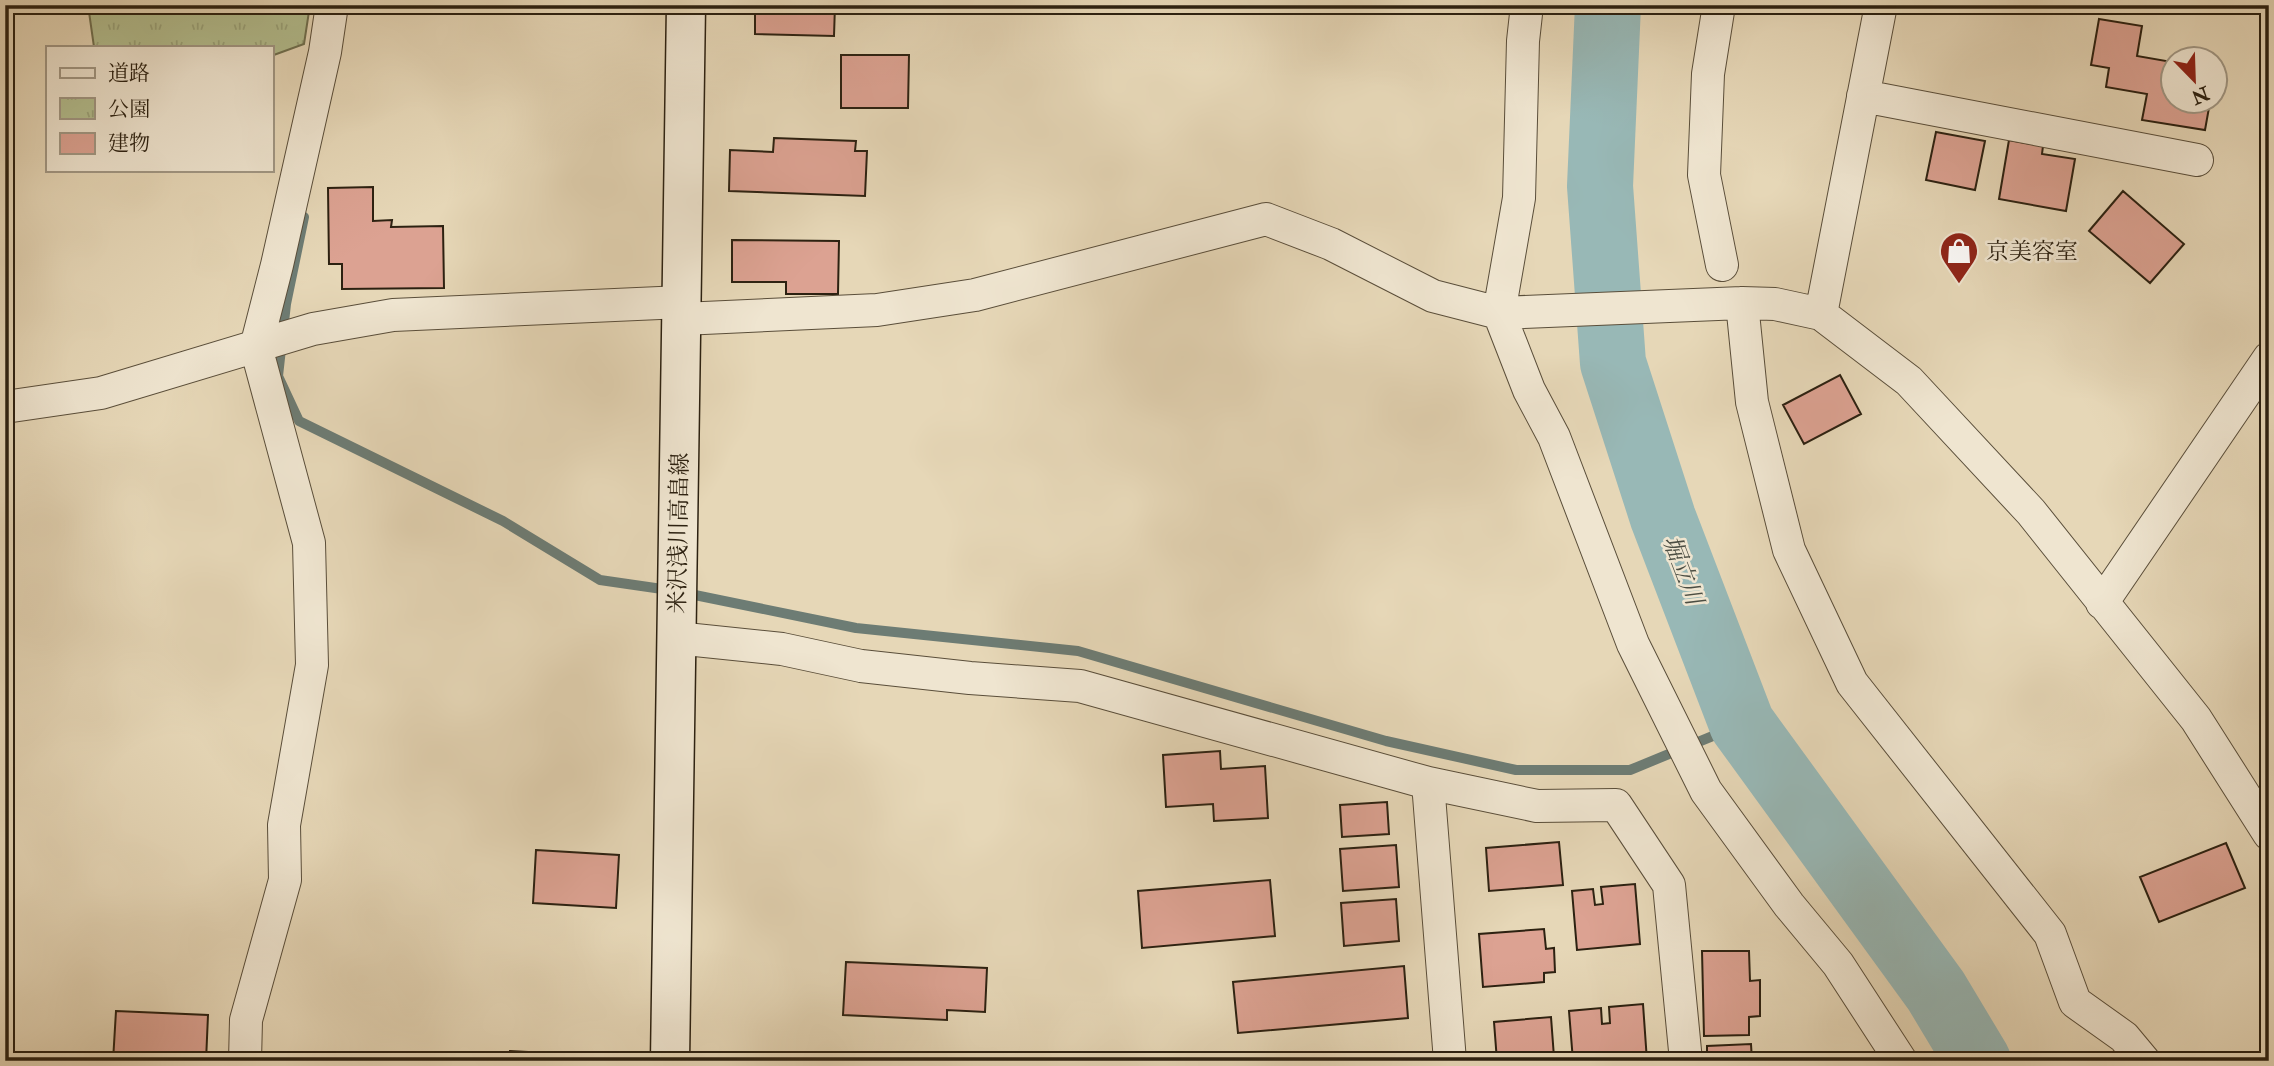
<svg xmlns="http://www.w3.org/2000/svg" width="2274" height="1066" font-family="'IM FELL Double Pica','Noto Serif JP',serif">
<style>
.park{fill:url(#park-tufts);stroke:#707050;stroke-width:2}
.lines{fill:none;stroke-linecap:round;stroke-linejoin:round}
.stream{stroke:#6d7c74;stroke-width:10}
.river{stroke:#98b8b6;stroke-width:66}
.building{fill:#dca292;stroke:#2c2111;stroke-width:2}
.minor-casing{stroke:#5a4e3a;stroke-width:34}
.secondary-casing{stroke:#2c2111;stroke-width:41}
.minor{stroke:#efe5d0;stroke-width:32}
.secondary{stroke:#efe5d0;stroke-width:38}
.labels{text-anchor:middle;stroke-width:5;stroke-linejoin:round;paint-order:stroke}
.poi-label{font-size:23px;fill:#2c2111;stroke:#efe5d0;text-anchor:start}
.street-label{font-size:23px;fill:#2c2111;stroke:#efe5d0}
.water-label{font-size:24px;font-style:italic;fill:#4c4e43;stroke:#efe5d0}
</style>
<defs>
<pattern id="park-tufts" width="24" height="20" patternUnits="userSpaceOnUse" patternTransform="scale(1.75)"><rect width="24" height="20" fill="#b3be8f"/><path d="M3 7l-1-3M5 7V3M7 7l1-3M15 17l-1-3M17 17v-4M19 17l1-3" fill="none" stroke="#9aa37a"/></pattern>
</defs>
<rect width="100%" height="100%" fill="#e6d7b7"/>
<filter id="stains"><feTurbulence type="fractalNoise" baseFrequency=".00286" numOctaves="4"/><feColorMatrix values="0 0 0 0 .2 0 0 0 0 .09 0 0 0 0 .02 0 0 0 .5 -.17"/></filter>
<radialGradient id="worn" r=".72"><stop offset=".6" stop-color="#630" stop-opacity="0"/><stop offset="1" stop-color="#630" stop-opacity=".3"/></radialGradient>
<!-- park -->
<path class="park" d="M88 5H310L304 44 271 56V47H94Z"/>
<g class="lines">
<!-- stream -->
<path class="stream" d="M304 217 286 304 278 376 299 421 503 521 600 580 669 590
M685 593 856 628 1078 651 1386 741 1516 770H1630L1742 724"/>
<!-- river -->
<path class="river" d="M1608 5 1600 186 1613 363 1663 518 1742 724 1936 991 1978 1061"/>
</g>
<!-- building -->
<path class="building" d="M755 5H835L834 36 755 34Z
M2099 19 2142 26 2137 56 2172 62V102H2210L2205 130 2142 120 2147 94 2106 87 2109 68 2091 65Z
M841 55H909L908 108H841Z
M1936 132 1985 141 1975 190 1926 180Z
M774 138 856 141 855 151H867L865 196 729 191 730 150 773 152Z
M2009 140 2043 146 2042 154 2075 159 2066 211 1999 199Z
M373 187V221L392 220 391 227 443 226 444 288 342 289V264H329L328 188Z
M2123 191 2184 244 2150 283 2089 231Z
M732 240 839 241 838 294H786V282H732Z
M1840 375 1861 414 1804 444 1783 405Z
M1220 751 1221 769 1265 766 1268 818 1214 821 1213 804 1166 807 1163 755Z
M1387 802 1389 834 1342 837 1340 805Z
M1559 842 1563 885 1489 891 1486 848Z
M2226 843 2245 888 2159 922 2140 877Z
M1396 845 1399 887 1343 891 1340 849Z
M536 850 619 855 616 908 533 903Z
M1270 880 1275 936 1142 948 1138 891Z
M1635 884 1640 944 1577 950 1572 891 1593 889 1595 905 1603 904 1601 887Z
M1396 899 1399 941 1344 946 1341 903Z
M1544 929 1546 949 1554 948 1555 972 1544 973V982L1483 987 1479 934Z
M1702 951H1749L1750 981 1760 980V1016L1749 1017V1035L1704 1036Z
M846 962 987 968 985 1012 947 1010V1020L843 1015Z
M1404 966 1408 1018 1238 1033 1233 982Z
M1643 1004 1647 1061H1573L1569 1011 1601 1008 1602 1024 1610 1023 1609 1007Z
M116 1011 208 1015 206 1061H113Z
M1551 1017 1554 1057 1497 1061 1494 1022Z
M1751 1044 1752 1061H1707V1046Z
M510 1051 619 1057V1061H510Z"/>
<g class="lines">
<defs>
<path id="minor" d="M1527 5 1523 41 1519 198 1499 313 1529 390 1554 437 1633 644 1706 791 1789 905 1838 964 1901 1061
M1719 5 1708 74 1704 175 1722 265
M1863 96 2197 160
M1742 303 1752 402 1789 550 1852 683 2050 934 2075 1002 2124 1037 2144 1061
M1821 314 1881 5
M682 319 877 310 975 295 1266 219 1331 244 1433 296 1499 313 1742 303 1775 304 1821 314 1909 381 2031 512 2196 719 2269 834
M5 407 101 393 313 329 393 315 682 302
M2102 603 2269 358
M676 638 782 649 861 666 970 678 1080 686 1428 783 1537 806 1616 805 1669 885 1686 1061
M1428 783 1450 1061
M245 1061 246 1020 285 880 284 825 312 665 309 543 256 347 277 265 325 52 332 5"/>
<path id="secondary" d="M670 1061 686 5"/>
</defs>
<!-- minor casing -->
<use href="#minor" class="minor-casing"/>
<!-- secondary casing -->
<use href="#secondary" class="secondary-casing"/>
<!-- minor -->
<use href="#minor" class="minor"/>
<!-- secondary -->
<use href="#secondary" class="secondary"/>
</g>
<!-- icons -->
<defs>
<symbol id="shop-pin" viewBox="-11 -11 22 30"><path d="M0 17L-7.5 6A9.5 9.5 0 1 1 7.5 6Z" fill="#8f2418" stroke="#efe5d0"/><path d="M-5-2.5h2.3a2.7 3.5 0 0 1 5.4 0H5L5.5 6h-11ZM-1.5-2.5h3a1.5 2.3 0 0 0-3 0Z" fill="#fff"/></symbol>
</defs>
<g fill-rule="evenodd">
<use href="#shop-pin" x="1937" y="229" width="44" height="60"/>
</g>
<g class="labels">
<!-- poi labels -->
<g class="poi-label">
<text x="1986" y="259">京美容室</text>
</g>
<!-- street labels -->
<g class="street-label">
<text transform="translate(678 533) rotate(-89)" y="8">米沢浅川高畠線</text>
</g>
<!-- water labels -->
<g class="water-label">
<text transform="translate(1683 570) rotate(69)" y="8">堀立川</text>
</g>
</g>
<!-- margin -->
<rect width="2274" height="1066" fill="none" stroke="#e6d7b7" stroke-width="28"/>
<rect x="7" y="7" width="2260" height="1052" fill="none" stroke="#2c2111" stroke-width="3.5"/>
<rect x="14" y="14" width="2246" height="1038" fill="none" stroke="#2c2111" stroke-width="2"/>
<!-- legend -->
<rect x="46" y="46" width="228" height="126" fill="#efe5d0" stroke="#a19784" stroke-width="2"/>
<rect x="60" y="68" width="35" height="10" fill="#efe5d0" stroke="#a19784" stroke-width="2"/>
<text x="108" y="80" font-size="21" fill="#2c2111">道路</text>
<rect x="60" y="98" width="35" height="21" fill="url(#park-tufts)" stroke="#a19784" stroke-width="2"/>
<text x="108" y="116" font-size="21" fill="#2c2111">公園</text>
<rect x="60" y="133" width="35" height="21" fill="#dca292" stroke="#a19784" stroke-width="2"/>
<text x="108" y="150" font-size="21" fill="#2c2111">建物</text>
<!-- north arrow -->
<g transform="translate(2194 80) rotate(157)"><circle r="33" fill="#efe5d0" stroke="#a19784" stroke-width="2"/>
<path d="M0-5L12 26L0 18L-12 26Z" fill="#8f2418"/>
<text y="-10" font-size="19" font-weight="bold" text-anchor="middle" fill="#2c2111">N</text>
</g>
<rect width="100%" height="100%" filter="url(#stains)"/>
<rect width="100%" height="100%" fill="url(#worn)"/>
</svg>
